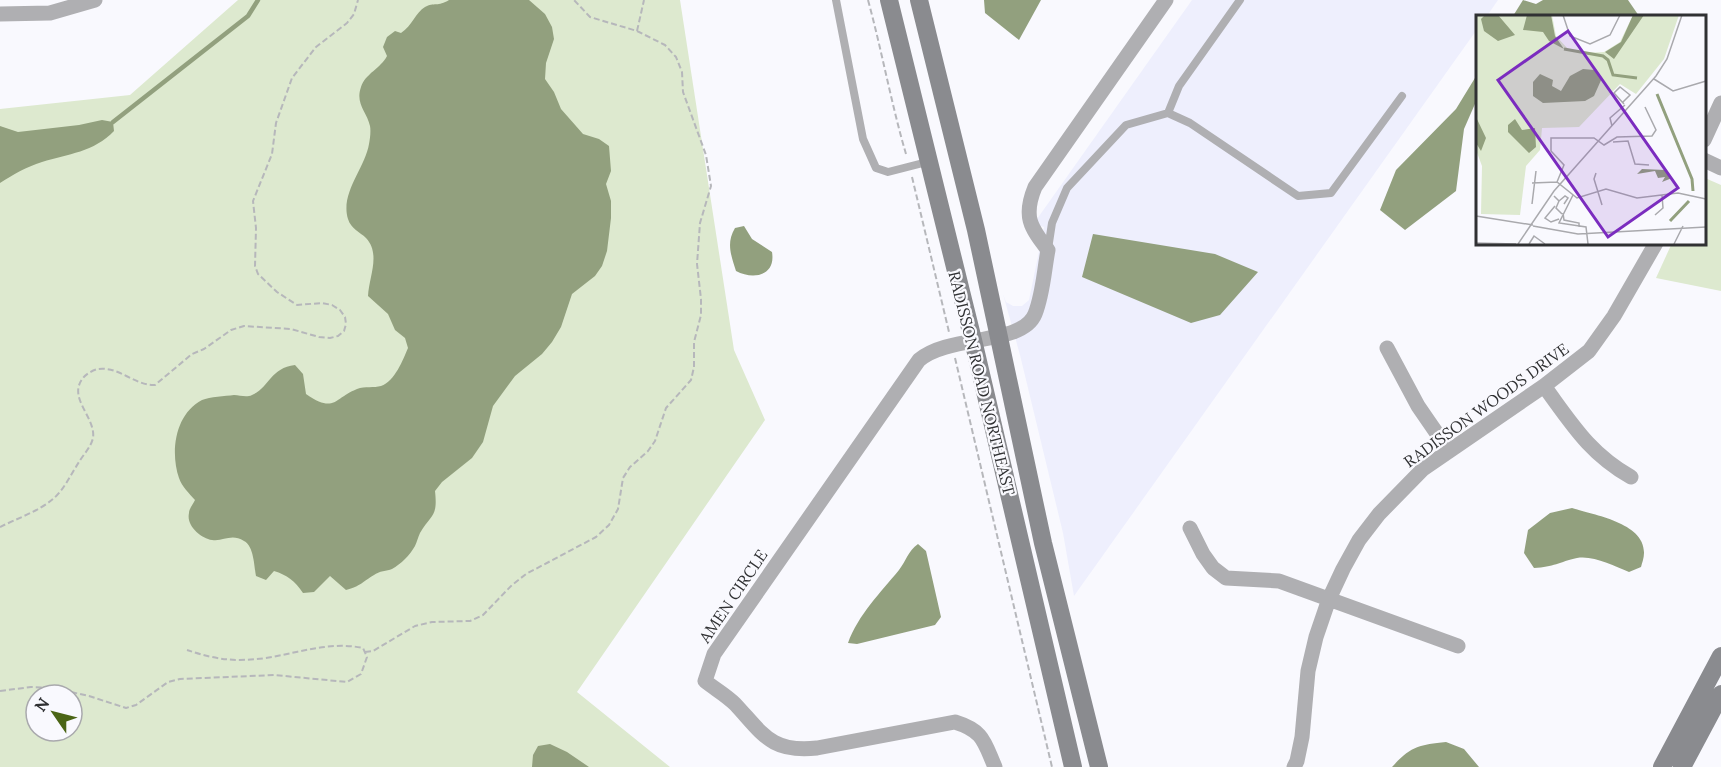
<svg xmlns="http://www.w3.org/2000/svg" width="1721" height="767" font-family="Lora,serif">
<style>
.built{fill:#eeeffd}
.green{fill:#dde9cf;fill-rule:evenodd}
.water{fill:#92a07e}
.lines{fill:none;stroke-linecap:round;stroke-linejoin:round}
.stream{stroke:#92a07e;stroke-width:4.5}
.path{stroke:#b6b7bb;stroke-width:2;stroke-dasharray:6 3;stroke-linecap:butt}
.lane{stroke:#afafb2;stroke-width:8}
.street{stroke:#afafb2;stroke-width:15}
.secondary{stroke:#8a8b8f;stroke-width:18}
.labels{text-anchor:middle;stroke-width:4.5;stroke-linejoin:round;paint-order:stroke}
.street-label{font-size:16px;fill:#303133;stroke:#f9f9fe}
.inset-river{fill:none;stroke:#92a07e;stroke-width:3}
.inset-road{fill:none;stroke:#a9a9ad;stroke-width:1.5}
.view{fill:#7b2cbf;fill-opacity:0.15;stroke:#7b2cbf;stroke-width:3}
.inset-edge{fill:none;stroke:#303133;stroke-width:3}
</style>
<rect width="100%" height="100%" fill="#f9f9fe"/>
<!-- built -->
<path class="built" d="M1192 0H1498L1487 16H1478V28L1074 596 1063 533 1020 355 1003 294 1006 302 1013 306H1022L1029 300 1044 227 1040 226 1037 219Z"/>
<!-- green -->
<path class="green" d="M238 0H680L734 350 765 420 577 692 670 767H0V109L130 95ZM36 695H72V731H36Z
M1705 178 1721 185V291L1656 278 1672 243H1704Z"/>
<!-- water -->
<path class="water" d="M449 0H529L545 14 552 27 554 39 546 63 545 79 554 92 561 109 583 134 599 139 609 146 611 171 606 184 611 201V218L607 251 602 266 595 276 572 294 561 327 552 342 542 354 515 376 493 406 483 442 472 458 442 482 435 491C438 518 431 514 420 533 418 537 417 542 415 546 410 555 401 564 392 569 387 571 379 571 374 575 362 582 361 586 346 590L330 576 314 592 303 593C295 581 287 575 274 571L266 580 256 576C254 566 254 546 244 541 231 533 223 542 212 540 201 538 186 526 189 513 189 509 193 504 195 500 189 493 182 487 179 478 170 452 175 414 202 400 210 397 225 396 234 395 240 395 246 398 252 395 269 388 270 368 295 365L303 374 306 394C335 414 334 398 357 389 365 386 374 388 381 386 395 381 403 360 408 348L405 338 395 330 388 314 368 296C369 277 381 254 366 238 360 232 351 229 348 219 340 193 365 168 369 144 370 139 371 131 370 126 367 112 355 104 361 87 365 74 381 68 387 56L383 47 387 37 395 31 401 33C412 26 416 12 425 7 434 2 438 7 449 0Z
M984 0H1041L1019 40 985 13Z
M1523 0 1536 4 1543 0H1628L1639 16H1513Z
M1478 73V97L1464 129 1456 191 1405 230 1380 210 1396 170 1456 109Z
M102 120 113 122 114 131C94 152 68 154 42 162 26 167 14 174 0 183V126L18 132 79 125Z
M744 226 752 239 772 252C776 276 753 280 736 271 731 255 726 243 735 228Z
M1093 234 1215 254 1258 272 1220 315 1191 323 1082 277Z
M1572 508C1594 515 1645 523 1644 553 1644 558 1642 563 1641 567L1629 572C1614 566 1593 555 1577 558 1559 562 1554 567 1534 568L1524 553 1528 530 1550 513Z
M918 544 926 551 941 617 935 625 857 644 848 643C858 615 881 592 899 570 906 561 908 551 918 544Z
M1446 742 1464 749 1479 767H1392C1411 746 1419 745 1446 742Z
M550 744 567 752 589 767H532L533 755 538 746Z"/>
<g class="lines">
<!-- stream -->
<path class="stream" d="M113 122 248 16 258 0"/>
<!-- path -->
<path class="path" d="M868 0C882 51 891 103 906 154
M637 31 644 0
M912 177 949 332
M955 358 1052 767
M0 527C16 519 39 511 53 499 64 490 71 474 79 462 83 455 91 447 93 438 96 417 67 398 83 378 86 374 93 370 98 369 119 366 135 386 155 385L192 354 204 349 231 330 244 326 291 329 319 337 330 338 338 336 344 331 346 324 345 317 340 310 332 305 322 303 297 305 277 292 258 274 255 266 256 228 253 201 272 154 276 123 292 78 316 47 347 23 354 14 358 0
M365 652 373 651 415 626 432 622 470 621 483 615 512 585 526 574 596 537 609 525 618 509 623 478 630 467 648 451 655 441 666 408 691 380 694 367V342L701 315V299L697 264 700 223 711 186 706 155 683 92 682 72 676 57 665 45 637 31 590 17 574 0
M0 691 31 687 53 688 89 696 126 708 136 705 168 682 180 679 274 675 347 682 361 674 367 657 363 648C330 641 298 653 266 658 235 662 217 660 187 650"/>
<!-- lane -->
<path class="lane" d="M836 0 863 139 876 168 888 172 927 162
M1168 113 1179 86 1240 0
M1048 249 1052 223 1067 188 1126 125 1168 113 1190 123 1298 196 1331 193 1402 96"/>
<!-- street -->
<path class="street" d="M0 14 50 13 95 0
M1704 140 1721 103
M1704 160 1721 168
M1387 348 1418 406 1449 451
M1544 386C1572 424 1589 453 1631 477
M1190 528 1203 554 1213 568 1226 578 1279 581 1458 646
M995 767C984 742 984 731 955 722L817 748C771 753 763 734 735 704 726 695 715 689 705 681L714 654 919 360C949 334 1022 346 1035 314 1043 294 1044 271 1048 250 1030 227 1023 216 1035 187L1166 0
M1294 767 1297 761 1302 737 1308 671 1316 637 1329 599 1343 569 1359 540 1379 514 1423 469 1544 386 1589 351 1614 316 1656 243"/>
<!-- secondary -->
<path class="secondary" d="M889 0 973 340 1073 767
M919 0 976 230 1043 543 1099 767
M1662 767 1721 656
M1682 767 1721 694"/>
</g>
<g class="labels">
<!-- street labels -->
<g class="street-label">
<text transform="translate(982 383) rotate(76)" y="6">RADISSON ROAD NORTHEAST</text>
<text transform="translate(1486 405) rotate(-36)" y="6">RADISSON WOODS DRIVE</text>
<text transform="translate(733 596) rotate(-56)" y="6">AMEN CIRCLE</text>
</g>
</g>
<!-- overview -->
<g transform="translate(1476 15)">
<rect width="230" height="230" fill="#f9f9fe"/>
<path d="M0 0H76L80 21 92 34 108 38 128 37 144 27 157 0H203L188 44 160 79 144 69 103 112 66 113 64 135 50 151 44 200 5 199 6 151 0 135Z" fill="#dde9cf"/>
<path d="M9 0H22L39 20 22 26 8 16 5 4ZM51 0H75L79 21 88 34 73 26 67 17 47 15ZM157 0H168L138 44 129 37 145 27ZM107 54 118 55 126 63 118 81 109 86 67 88 57 81V67L64 59 77 65 76 71 85 76 94 61ZM0 102 10 123 5 136 0 128ZM39 104 46 115 59 113 60 132 53 138 32 117V110ZM166 154 189 155 196 163 186 167 189 162 182 163 179 156 161 159Z" fill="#92a07e"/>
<path class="inset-river" d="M88 34 127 41 132 45 137 60 161 63M181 79 216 164 217 176M194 206 213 186"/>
<path class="inset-road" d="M87 0 94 21 114 29 134 20 144 0M178 64 197 76 230 66M147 87 154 80 144 72 138 78 148 89M136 111 134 103 149 90M137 127 152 126 159 149 173 150M120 158 118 164 126 190M81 167 88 150 75 136V123H118L128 130 141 122 176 121 180 115 169 92M56 168 81 167 101 183 130 174 161 183 202 178 230 184M97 180 83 208 110 212 112 229M78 181 83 186 80 193 86 199M83 186 89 181 92 183 88 189M56 189 60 156M79 191 69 203 75 207 83 204M87 198 88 205 103 208V212M179 200 187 193 186 180M0 201 57 210M57 211 102 219 230 212M0 228 40 229M42 229 78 176 180 61 191 44 206 0M53 229 58 221 69 229M198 229 207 211"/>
<path class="view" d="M92 16 202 173 132 222 22 65Z"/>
<rect width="230" height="230" class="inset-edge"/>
</g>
<!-- north arrow -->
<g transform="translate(54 713) rotate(305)"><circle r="28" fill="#f9f9fe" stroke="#a9a9ad" stroke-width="1.5"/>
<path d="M0-4.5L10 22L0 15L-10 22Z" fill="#4b6516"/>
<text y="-9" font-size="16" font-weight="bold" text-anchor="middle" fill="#303133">N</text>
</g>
</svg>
